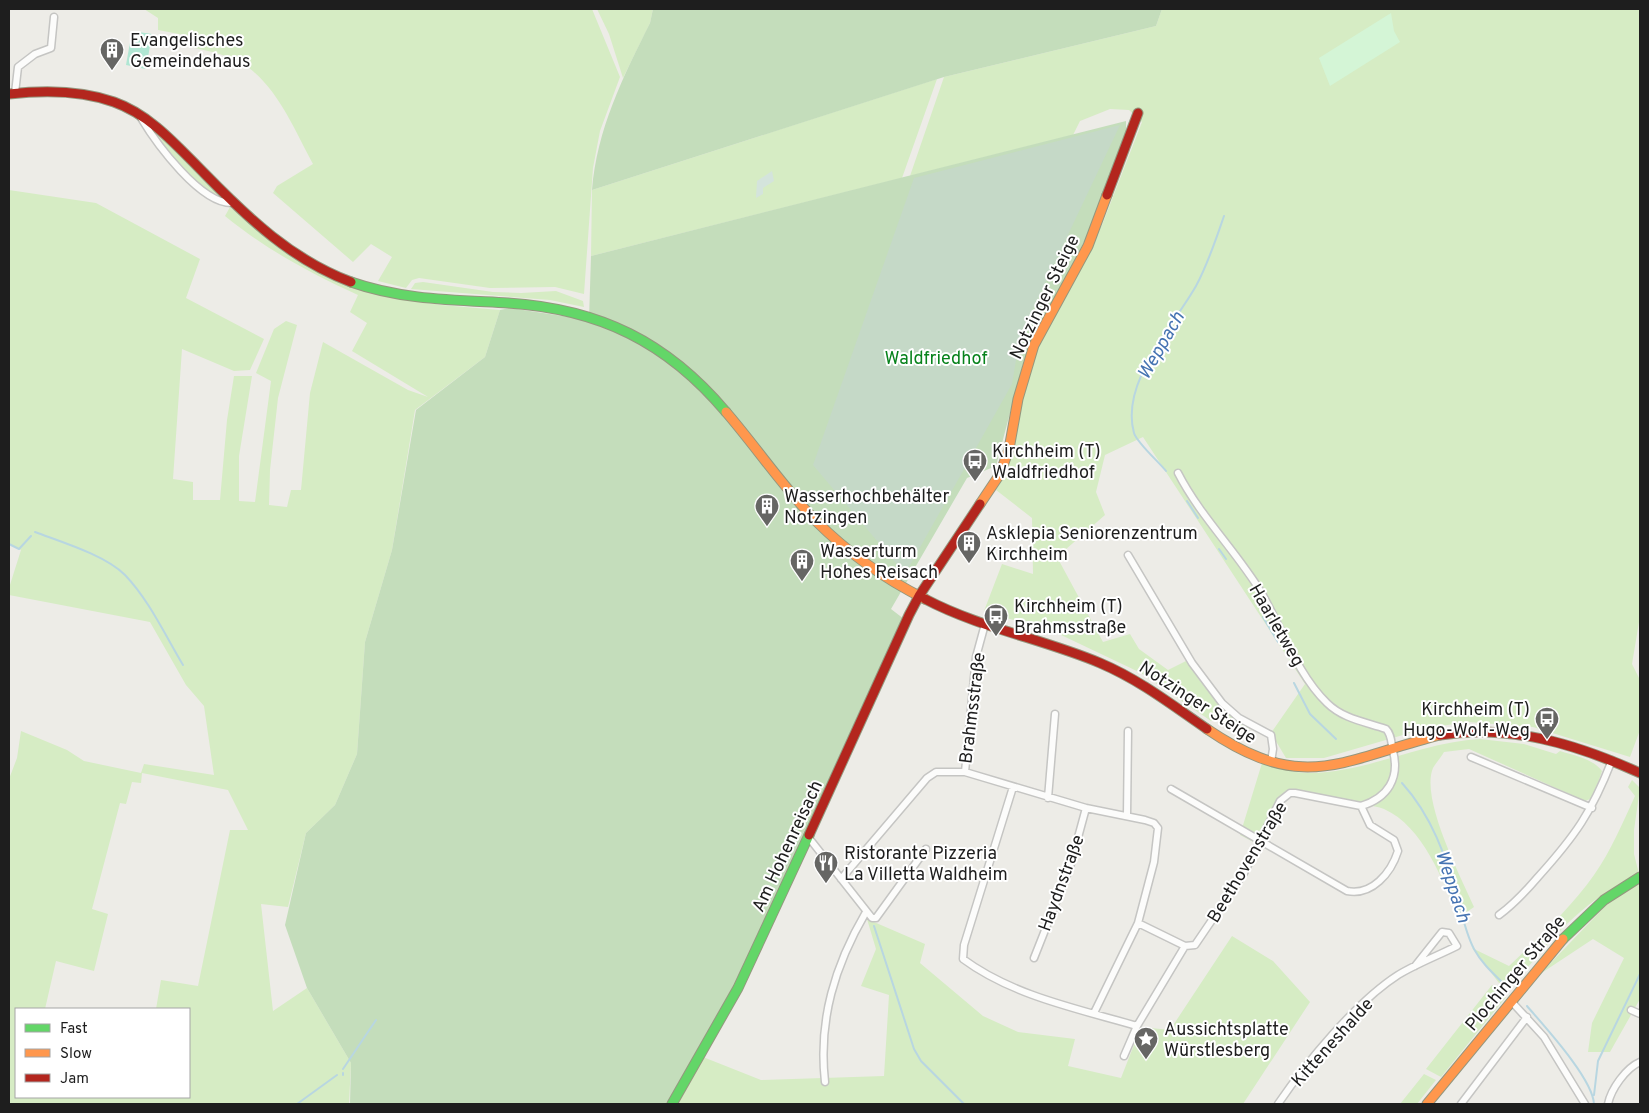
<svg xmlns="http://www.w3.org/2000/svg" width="1649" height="1113" font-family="Overpass,sans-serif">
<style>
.grass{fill:#d6ecc4;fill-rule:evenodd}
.forest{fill:#c4ddbb}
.wetland{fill:#d4e4dc}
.cemetery{fill:#c5d9c7}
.park{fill:#d4f5d6}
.pitch{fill:#b0e6d3}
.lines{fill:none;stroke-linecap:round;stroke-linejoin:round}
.stream{stroke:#b8d6e1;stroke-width:2}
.street-casing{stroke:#c5c5c3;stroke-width:9}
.fast-casing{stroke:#94977e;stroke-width:11}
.slow-casing{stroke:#94977e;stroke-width:11}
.jam-casing{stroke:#94977e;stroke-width:11}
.street{stroke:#fcfcfb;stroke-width:6}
.fast{stroke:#63d668;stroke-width:9}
.slow{stroke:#ff974d;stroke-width:9}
.jam{stroke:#b3261e;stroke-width:9}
.labels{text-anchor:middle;stroke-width:4;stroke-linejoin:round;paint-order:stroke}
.poi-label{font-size:18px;fill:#1e1e1e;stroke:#fff;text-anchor:start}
.street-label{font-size:18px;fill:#1e1e1e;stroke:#fff}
.park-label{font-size:18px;fill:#07821b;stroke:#fff}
.water-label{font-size:19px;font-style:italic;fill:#4674b2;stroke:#fff}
</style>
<rect width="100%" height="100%" fill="#edece7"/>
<!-- grass -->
<path class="grass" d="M144 9H592L620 77 600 131 593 168 584 294 555 287 490 288 419 278 412 280 406 288 378 281 392 257 371 244 353 262 273 193 277 186 313 164C295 131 279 91 249 68 231 54 205 51 184 45V35L158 30V18Z
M597 9H653L650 23 623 78 609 34Z
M1162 9H1640V616L1632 664 1640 680V730L1630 757 1533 727 1468 722 1427 728 1324 758H1286L1271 733 1305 684 1143 437 1105 455 1096 492 1105 515 1057 557 1103 642 1130 634 1139 649 1168 670 1186 661C1205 688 1224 715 1254 730L1220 721H1211L1141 673 1059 634 984 611 1002 564 1033 574 1032 518 996 490 1008 469 1031 359 1102 225 1142 122 1129 110 1110 109 1080 121 1073 135 910 176 944 77 1156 26Z
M937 79 902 178 591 256 592 190Z
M147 125 167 142 222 199C193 184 164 153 147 125Z
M9 190 96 203 200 259 186 298 264 339 250 370 234 371 182 349 173 479 193 482V500H220L227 420 234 376H252L239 456V501L255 502 271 381 256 373 274 329 286 321 297 325 278 398 270 470 269 505 287 507 291 490H301L310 393 323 342 408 390 428 397 352 351 367 323 350 312 358 295C308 272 267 250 225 216L230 207 282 250 382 295 441 305 500 310 485 357 415 410 392 550 365 642 357 754 335 805 306 833 288 907 261 904 273 1011 307 988 351 1063 349 1104H9V779L17 758 21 731 67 750 84 761 141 773 144 764 214 775 204 706 186 685 150 622 9 595V588L21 550 9 544ZM142 773 228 790 248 830H230L198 986 161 980 156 1009H189V1097H16V1009H45L56 961 94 971 108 914 92 909 120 803 126 804 132 782 141 783Z
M423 282 493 292 521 293 556 291 583 301 584 307 550 300 411 289 415 283Z
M1480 739 1524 744 1556 754 1560 751C1576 756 1593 759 1602 771L1593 798 1585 801 1469 749 1444 752C1441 757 1436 763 1433 768 1420 799 1461 877 1474 907L1458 918C1444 882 1423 826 1384 809 1373 804 1358 806 1346 803 1327 798 1309 792 1289 790 1271 799 1265 827 1257 844L1240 835 1262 763C1278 768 1294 773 1310 773 1369 772 1422 742 1480 739Z
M1632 780 1640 788 1634 830V854L1639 874C1581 901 1550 940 1511 988L1499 983 1472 948 1509 966C1539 937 1570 909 1594 875 1611 851 1623 822 1635 796L1628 787Z
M1639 883 1640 999 1610 1052H1588L1592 1023 1624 958 1593 939 1540 974 1617 894Z
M867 919 925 944 920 963 983 1016 1018 1032 1075 1039 1068 1066 1121 1078 1141 1027 1170 1030 1232 936 1273 961 1310 1002 1243 1104H678L703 1057 761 1080 884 1076 889 995 861 986 876 949Z
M1492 985 1506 997 1441 1077 1426 1069Z
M1424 1074 1436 1080 1417 1104H1400Z"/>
<!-- forest -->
<path class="forest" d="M653 9H1162L1156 26 944 77 592 190C597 129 623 77 650 23Z
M1126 121V133L1089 232 1024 360 996 466 967 478 891 609 904 619 763 936 668 1104H350L351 1063 307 988 285 925 306 833 335 805 357 754 365 642 392 550 416 410 485 357 500 310 510 308 589 320 591 256Z"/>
<!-- wetland -->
<path class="wetland" d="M772 171 774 181 763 188V194L756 198 757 181Z"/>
<!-- cemetery -->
<path class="cemetery" d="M1120 125 1020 336 1012 384 905 574 813 465 914 178Z"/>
<!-- park -->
<path class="park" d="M1391 13 1394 31 1400 42 1330 86 1319 58Z"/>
<!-- pitch -->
<path class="pitch" d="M132 31 152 34 146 69 126 65Z"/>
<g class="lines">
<!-- stream -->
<path class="stream" d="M1166 471C1159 462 1137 443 1134 433 1120 383 1172 328 1196 286 1208 264 1216 239 1224 216
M1187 501 1198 518
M35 532C61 542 105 555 125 575 149 600 165 635 183 665
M9 544 19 549 31 536
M1219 549 1226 559
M1263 617 1278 642
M1294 683 1310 714 1336 739
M1402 783C1432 816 1446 857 1458 899 1462 915 1466 934 1474 949 1482 964 1495 975 1507 987
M874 926 914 1049 921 1061 964 1104
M1527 1006C1545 1027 1593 1079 1594 1104
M343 1069 376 1020
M343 1075V1073
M1594 1095 1598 1061 1640 974
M297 1104 337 1075"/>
<defs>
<path id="street" d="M15 93 18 67 35 54 51 48 54 17
M141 118C156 143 201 205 233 203
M1128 555 1192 663 1222 703 1239 718 1271 735 1273 749 1271 762
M1471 757 1592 808
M965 772 1086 808 1145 820 1154 823 1158 828 1154 862 1138 923 1094 1013
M1013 787 964 945 963 959C1013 996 1079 1009 1137 1026L1185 946
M1171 789 1347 891C1372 896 1391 873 1398 851L1394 840 1370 825 1361 806
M1048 798 1055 714
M1127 816 1128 731
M809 838 872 918H876L926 849
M841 879 927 778 936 772H965L976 657 985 624
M1499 915C1514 904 1526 891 1538 877 1575 836 1592 812 1612 760
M1138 923 1185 946 1195 945 1244 873 1280 801 1290 793H1295L1361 806C1388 798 1400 778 1393 751 1391 743 1392 735 1386 729 1366 722 1343 719 1327 703 1297 674 1282 628 1261 592 1236 551 1200 516 1178 473
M1034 958 1070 867 1086 808
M1511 1001 1544 1037 1585 1104
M1631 1010 1640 1014
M1124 1056 1137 1026
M825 1082C818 1020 835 965 866 912
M1278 1104C1306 1063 1356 1002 1398 975 1416 964 1437 956 1457 946L1449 933 1442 932 1415 966
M1461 1104 1527 1017
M1608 1104C1611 1089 1626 1068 1640 1062"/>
<path id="fast" d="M351 282C402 300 455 300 508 303 600 309 667 342 726 412
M1563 939 1604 900 1640 877
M672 1104 738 988 809 835"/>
<path id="slow" d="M726 412C757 448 783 487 816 521 848 553 885 579 925 599
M980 504 1000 474 1009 449 1018 399 1034 345 1088 246 1107 195
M1207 729C1304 795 1341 760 1440 735
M1427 1104 1563 939"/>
<path id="jam" d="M9 94C44 90 81 90 114 102 151 115 178 147 205 174 248 218 292 260 351 282
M1107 195 1138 113
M925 599C980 628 1043 639 1100 663 1140 680 1172 705 1207 729
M1440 735C1511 724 1576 744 1640 773
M809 835 909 615 919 596 980 504"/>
</defs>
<!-- street casing -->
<use href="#street" class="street-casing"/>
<!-- fast casing -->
<use href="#fast" class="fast-casing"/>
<!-- slow casing -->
<use href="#slow" class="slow-casing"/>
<!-- jam casing -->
<use href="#jam" class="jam-casing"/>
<!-- street -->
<use href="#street" class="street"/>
<!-- fast -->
<use href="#fast" class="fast"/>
<!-- slow -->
<use href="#slow" class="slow"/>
<!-- jam -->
<use href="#jam" class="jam"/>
</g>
<!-- icons -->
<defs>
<symbol id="building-pin" viewBox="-11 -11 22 30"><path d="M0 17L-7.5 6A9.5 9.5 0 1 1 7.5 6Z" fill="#666664" stroke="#fff"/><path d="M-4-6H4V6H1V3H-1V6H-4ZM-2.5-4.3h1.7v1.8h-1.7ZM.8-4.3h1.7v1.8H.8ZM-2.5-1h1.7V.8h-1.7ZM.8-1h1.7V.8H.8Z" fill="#fff"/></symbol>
<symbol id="bus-pin" viewBox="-11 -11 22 30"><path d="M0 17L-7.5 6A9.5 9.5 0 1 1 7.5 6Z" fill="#666664" stroke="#fff"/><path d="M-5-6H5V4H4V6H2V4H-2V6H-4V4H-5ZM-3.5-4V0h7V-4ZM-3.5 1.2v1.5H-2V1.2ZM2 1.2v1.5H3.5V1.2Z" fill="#fff"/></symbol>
<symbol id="restaurant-pin" viewBox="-11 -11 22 30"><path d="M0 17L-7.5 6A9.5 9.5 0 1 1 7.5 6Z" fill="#666664" stroke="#fff"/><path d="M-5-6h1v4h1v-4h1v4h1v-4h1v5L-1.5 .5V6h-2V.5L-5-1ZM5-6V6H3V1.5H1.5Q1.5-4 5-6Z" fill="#fff"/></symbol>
<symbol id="sight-pin" viewBox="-11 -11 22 30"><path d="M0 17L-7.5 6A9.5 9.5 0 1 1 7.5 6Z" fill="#666664" stroke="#fff"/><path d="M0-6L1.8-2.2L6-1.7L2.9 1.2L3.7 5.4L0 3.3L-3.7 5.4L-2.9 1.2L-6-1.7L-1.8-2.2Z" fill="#fff"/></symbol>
</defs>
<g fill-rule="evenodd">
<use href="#building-pin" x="98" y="36" width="28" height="38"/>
<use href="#bus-pin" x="961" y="447" width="28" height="38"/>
<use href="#building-pin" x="753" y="492" width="28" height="38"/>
<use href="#building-pin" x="955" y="529" width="28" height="38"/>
<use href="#building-pin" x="788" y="547" width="28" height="38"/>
<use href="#bus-pin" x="982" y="602" width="28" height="38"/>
<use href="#bus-pin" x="1533" y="705" width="28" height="38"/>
<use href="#restaurant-pin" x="812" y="849" width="28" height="38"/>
<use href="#sight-pin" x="1132" y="1025" width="28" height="38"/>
</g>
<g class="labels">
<!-- poi labels -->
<g class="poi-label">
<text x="130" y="46">Evangelisches<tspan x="130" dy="21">Gemeindehaus</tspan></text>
<text x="992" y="457">Kirchheim (T)<tspan x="992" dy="21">Waldfriedhof</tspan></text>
<text x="784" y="502">Wasserhochbehälter<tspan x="784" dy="21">Notzingen</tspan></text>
<text x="986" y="539">Asklepia Seniorenzentrum<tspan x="986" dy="21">Kirchheim</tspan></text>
<text x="820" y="557">Wasserturm<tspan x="820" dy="21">Hohes Reisach</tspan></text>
<text x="1014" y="612">Kirchheim (T)<tspan x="1014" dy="21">Brahmsstraße</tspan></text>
<text x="1530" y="715" text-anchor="end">Kirchheim (T)<tspan x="1530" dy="21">Hugo-Wolf-Weg</tspan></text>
<text x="844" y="859">Ristorante Pizzeria<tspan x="844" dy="21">La Villetta Waldheim</tspan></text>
<text x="1164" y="1035">Aussichtsplatte<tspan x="1164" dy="21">Würstlesberg</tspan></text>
</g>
<!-- street labels -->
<g class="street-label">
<text transform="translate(1044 297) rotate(-64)" y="6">Notzinger Steige</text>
<text transform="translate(1277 625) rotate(60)" y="6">Haarletweg</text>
<text transform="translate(1198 702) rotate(33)" y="6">Notzinger Steige</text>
<text transform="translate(972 708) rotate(-83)" y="6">Brahmsstraße</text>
<text transform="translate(787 846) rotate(-65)" y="6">Am Hohenreisach</text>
<text transform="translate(1247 862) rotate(-59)" y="6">Beethovenstraße</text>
<text transform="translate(1061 883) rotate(-70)" y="6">Haydnstraße</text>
<text transform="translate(1515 973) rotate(-50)" y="6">Plochinger Straße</text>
<text transform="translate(1332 1042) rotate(-48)" y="6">Kitteneshalde</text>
</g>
<!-- park labels -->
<g class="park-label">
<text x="936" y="364">Waldfriedhof</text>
</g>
<!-- water labels -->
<g class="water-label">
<text transform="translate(1160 345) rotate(-60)" y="7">Weppach</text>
<text transform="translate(1454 886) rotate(72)" y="7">Weppach</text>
</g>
</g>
<!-- border -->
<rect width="1649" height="1113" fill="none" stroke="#1e1e1e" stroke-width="20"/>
<!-- legend -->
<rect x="15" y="1008" width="175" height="90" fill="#ffffff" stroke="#a5a5a5"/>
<rect x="25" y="1024" width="25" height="8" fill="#63d668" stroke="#a5a5a5"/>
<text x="60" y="1033" font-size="15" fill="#1e1e1e">Fast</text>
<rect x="25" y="1049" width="25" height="8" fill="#ff974d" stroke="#a5a5a5"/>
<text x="60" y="1058" font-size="15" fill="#1e1e1e">Slow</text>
<rect x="25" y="1074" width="25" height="8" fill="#b3261e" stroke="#a5a5a5"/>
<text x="60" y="1083" font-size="15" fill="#1e1e1e">Jam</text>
</svg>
